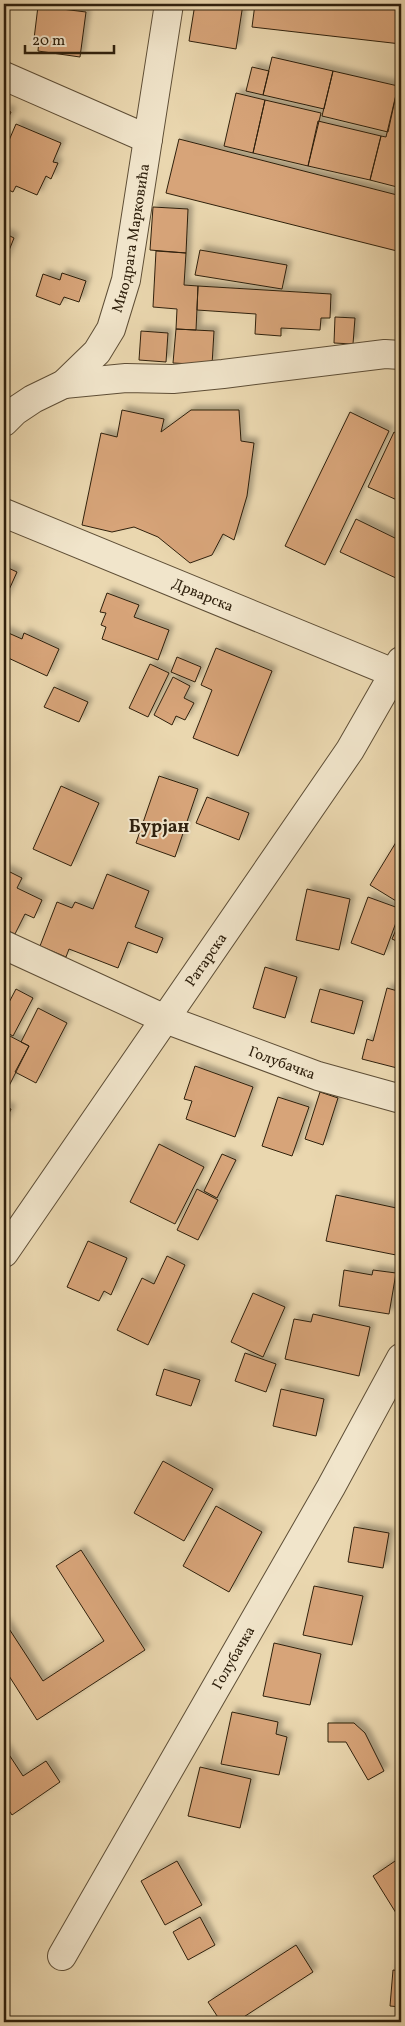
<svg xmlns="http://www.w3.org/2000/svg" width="405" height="2026" font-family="Vollkorn,serif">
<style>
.building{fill:#d7a479;stroke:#2f200d;filter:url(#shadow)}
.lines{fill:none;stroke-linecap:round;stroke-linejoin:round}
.minor-casing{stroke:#5e4e36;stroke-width:30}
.minor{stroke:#f1e5cb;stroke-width:28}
.labels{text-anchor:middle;stroke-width:4;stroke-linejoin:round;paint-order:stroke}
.street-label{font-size:15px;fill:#2f200d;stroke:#f1e5cb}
.quarter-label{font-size:18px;font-weight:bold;fill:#2f200d;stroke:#f1e5cb}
</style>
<defs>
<filter id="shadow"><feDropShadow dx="4.5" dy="-4.5" stdDeviation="2.5" flood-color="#0004"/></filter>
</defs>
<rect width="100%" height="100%" fill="#ead7af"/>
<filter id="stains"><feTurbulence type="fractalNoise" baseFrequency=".004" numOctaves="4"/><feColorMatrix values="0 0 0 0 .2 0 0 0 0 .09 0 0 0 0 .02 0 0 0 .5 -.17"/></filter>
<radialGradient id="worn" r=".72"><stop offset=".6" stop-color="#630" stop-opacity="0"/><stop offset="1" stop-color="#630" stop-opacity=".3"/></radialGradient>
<!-- building -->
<path class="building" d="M195 4H243L236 49 189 41Z
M255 4H401V44L252 27Z
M38 6 86 12 80 57 38 51 39 39H34Z
M272 57 333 71 324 109 263 95Z
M252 67 269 71 263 95 246 91Z
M333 71 398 86 388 132 322 116Z
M398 86 401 87V188L370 180 381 136 386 137Z
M236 93 265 100 253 153 224 146Z
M265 100 321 113 308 166 253 153Z
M4 109 11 112 4 127Z
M318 121 381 136 370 180 308 166Z
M16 124 61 143 53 162 58 163 51 179 46 176 37 195 16 186 13 192 4 188V152Z
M179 139 401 196V252L166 193Z
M153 207 188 209 186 253 150 250Z
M4 233 14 238 4 263Z
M200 250 287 265 282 289 195 275Z
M156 251 186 253 184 285 198 286 196 330 176 329 177 309 153 307Z
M62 273 86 281 79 302 64 297 60 305 36 296 43 274 60 280Z
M198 286 331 294 330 318H321L320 330 281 328V336L255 334 256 314 197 310Z
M335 317 355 318 353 344 334 343Z
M176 329 214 331 212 365 173 363Z
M141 331 168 333 166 362 139 360Z
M122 410 164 419 161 432 191 410H239L241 441 254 443 247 496 234 540 223 534 212 555 190 563 158 537 134 527 112 532 82 525 101 433 117 437Z
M350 412 389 431 325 565 285 546Z
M394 432 401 436V491L397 500 368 487Z
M356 519 401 541V571L398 579 340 552Z
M4 566 17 572 4 601Z
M107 593 139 605 134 617 169 630 158 660 102 639 106 627 101 625 106 613 100 612Z
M4 631 22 639 24 633 59 649 47 676 4 656Z
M216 648 272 671 238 756 193 738 212 690 201 685Z
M177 657 201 667 195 682 171 672Z
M150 664 169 673 148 717 129 708Z
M173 677 190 686 184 698 194 703 185 720 176 716 172 725 154 715Z
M54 687 88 702 79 722 44 707Z
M159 776 198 789 175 857 136 843Z
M61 786 99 803 71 866 33 849Z
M207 797 249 813 239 840 196 823Z
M398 839 401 840V904L370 885Z
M4 869 22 878 17 888 42 900 34 918 25 914 15 934 4 929Z
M107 874 149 891 135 927 163 938 157 953 128 942 118 968 69 949 66 957 40 946 57 902 72 908 75 902 93 909Z
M307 889 350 899 339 950 296 940Z
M368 897 401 909 384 955 351 943Z
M398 925 401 927V943L392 939Z
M265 967 297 977 285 1018 253 1008Z
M387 988 401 992V1069L362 1059 367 1039 373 1041Z
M16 989 33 998 13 1036 4 1031V1012Z
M320 989 363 1001 354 1034 311 1022Z
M38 1008 67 1023 36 1083 15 1072 29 1046 21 1042Z
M4 1033 29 1046 9 1086 4 1083Z
M195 1066 253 1087 235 1137 186 1119 192 1101 184 1099Z
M320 1092 338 1098 323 1145 305 1139Z
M278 1097 309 1107 292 1156 262 1146Z
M4 1106 11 1109 4 1124Z
M159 1144 204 1167 175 1224 130 1202Z
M222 1154 236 1160 217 1198 204 1191Z
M197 1189 218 1200 198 1240 177 1230Z
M336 1195 401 1209V1256L326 1241Z
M88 1241 127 1258 111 1295 104 1291 99 1301 67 1287Z
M167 1256 185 1265 148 1345 117 1330 142 1278 154 1284Z
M344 1270 372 1275 373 1270 396 1273 389 1314 339 1306Z
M253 1293 285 1307 263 1357 231 1342Z
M313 1314 370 1327 359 1376 285 1359 294 1319 311 1322Z
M245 1353 276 1364 266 1392 235 1381Z
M164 1369 200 1380 191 1406 156 1395Z
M281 1389 324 1399 316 1436 273 1426Z
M163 1461 213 1489 184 1541 134 1513Z
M216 1506 262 1532 229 1592 183 1566Z
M354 1527 389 1533 383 1568 348 1562Z
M81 1550 145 1650 37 1720 4 1668V1621L43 1681 104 1641 56 1566Z
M314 1586 363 1596 352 1645 303 1635Z
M274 1643 321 1654 310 1705 263 1696Z
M232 1712 278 1722 276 1734 287 1737 279 1775 221 1764Z
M328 1723H354L365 1733 384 1771 368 1780 346 1742H328Z
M4 1747 23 1776 46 1761 60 1782 12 1815 4 1803Z
M200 1767 251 1779 240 1828 188 1816Z
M401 1857V1909L396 1913 373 1876Z
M177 1861 202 1905 165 1925 141 1881Z
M200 1917 215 1945 188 1960 173 1932Z
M296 1945 313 1972 236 2022H221L208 2002Z
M393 1970 401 1971V2007L390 2006Z"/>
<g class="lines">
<defs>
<g id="minor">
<path d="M4 76 148 139"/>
<path d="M64 384 126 378 173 379 223 374 385 354 401 355"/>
<path id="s1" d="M4 422 15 411 33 399 64 384 97 352 111 329 126 280 169 4"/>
<path id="s2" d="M4 513 401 676"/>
<path id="s3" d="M4 945 165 1019 318 1076 401 1099"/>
<path id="s4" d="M4 1253 350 750 401 661"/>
<path id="s5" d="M62 1956 331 1487 401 1358"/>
</g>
</defs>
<!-- minor casing -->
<use href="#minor" class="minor-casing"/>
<!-- minor -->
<use href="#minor" class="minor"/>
</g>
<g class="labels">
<!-- street labels -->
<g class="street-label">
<text dy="5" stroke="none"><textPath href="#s1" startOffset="238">Миодрага Марковића</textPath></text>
<text dy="5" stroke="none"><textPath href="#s2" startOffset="215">Дрварска</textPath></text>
<text dy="5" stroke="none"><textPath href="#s4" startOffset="356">Ратарска</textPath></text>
<text dy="5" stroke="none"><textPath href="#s3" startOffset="302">Голубачка</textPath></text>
<text dy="5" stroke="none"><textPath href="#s5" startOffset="344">Голубачка</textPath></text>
</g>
<!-- quarter labels -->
<g class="quarter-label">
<text x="159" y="832">Бурјан</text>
</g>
</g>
<!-- margin -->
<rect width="405" height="2026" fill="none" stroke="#ead7af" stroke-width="20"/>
<rect x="5" y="5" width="395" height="2016" fill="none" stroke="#2f200d" stroke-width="2.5"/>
<rect x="10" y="10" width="385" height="2006" fill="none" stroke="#2f200d"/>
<!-- scale -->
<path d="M25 45v8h89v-8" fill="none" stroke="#2f200d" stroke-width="2.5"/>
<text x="32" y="45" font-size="15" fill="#2f200d" stroke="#f1e5cb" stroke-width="4" paint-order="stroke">20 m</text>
<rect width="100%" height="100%" filter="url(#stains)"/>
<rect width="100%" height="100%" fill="url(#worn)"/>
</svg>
